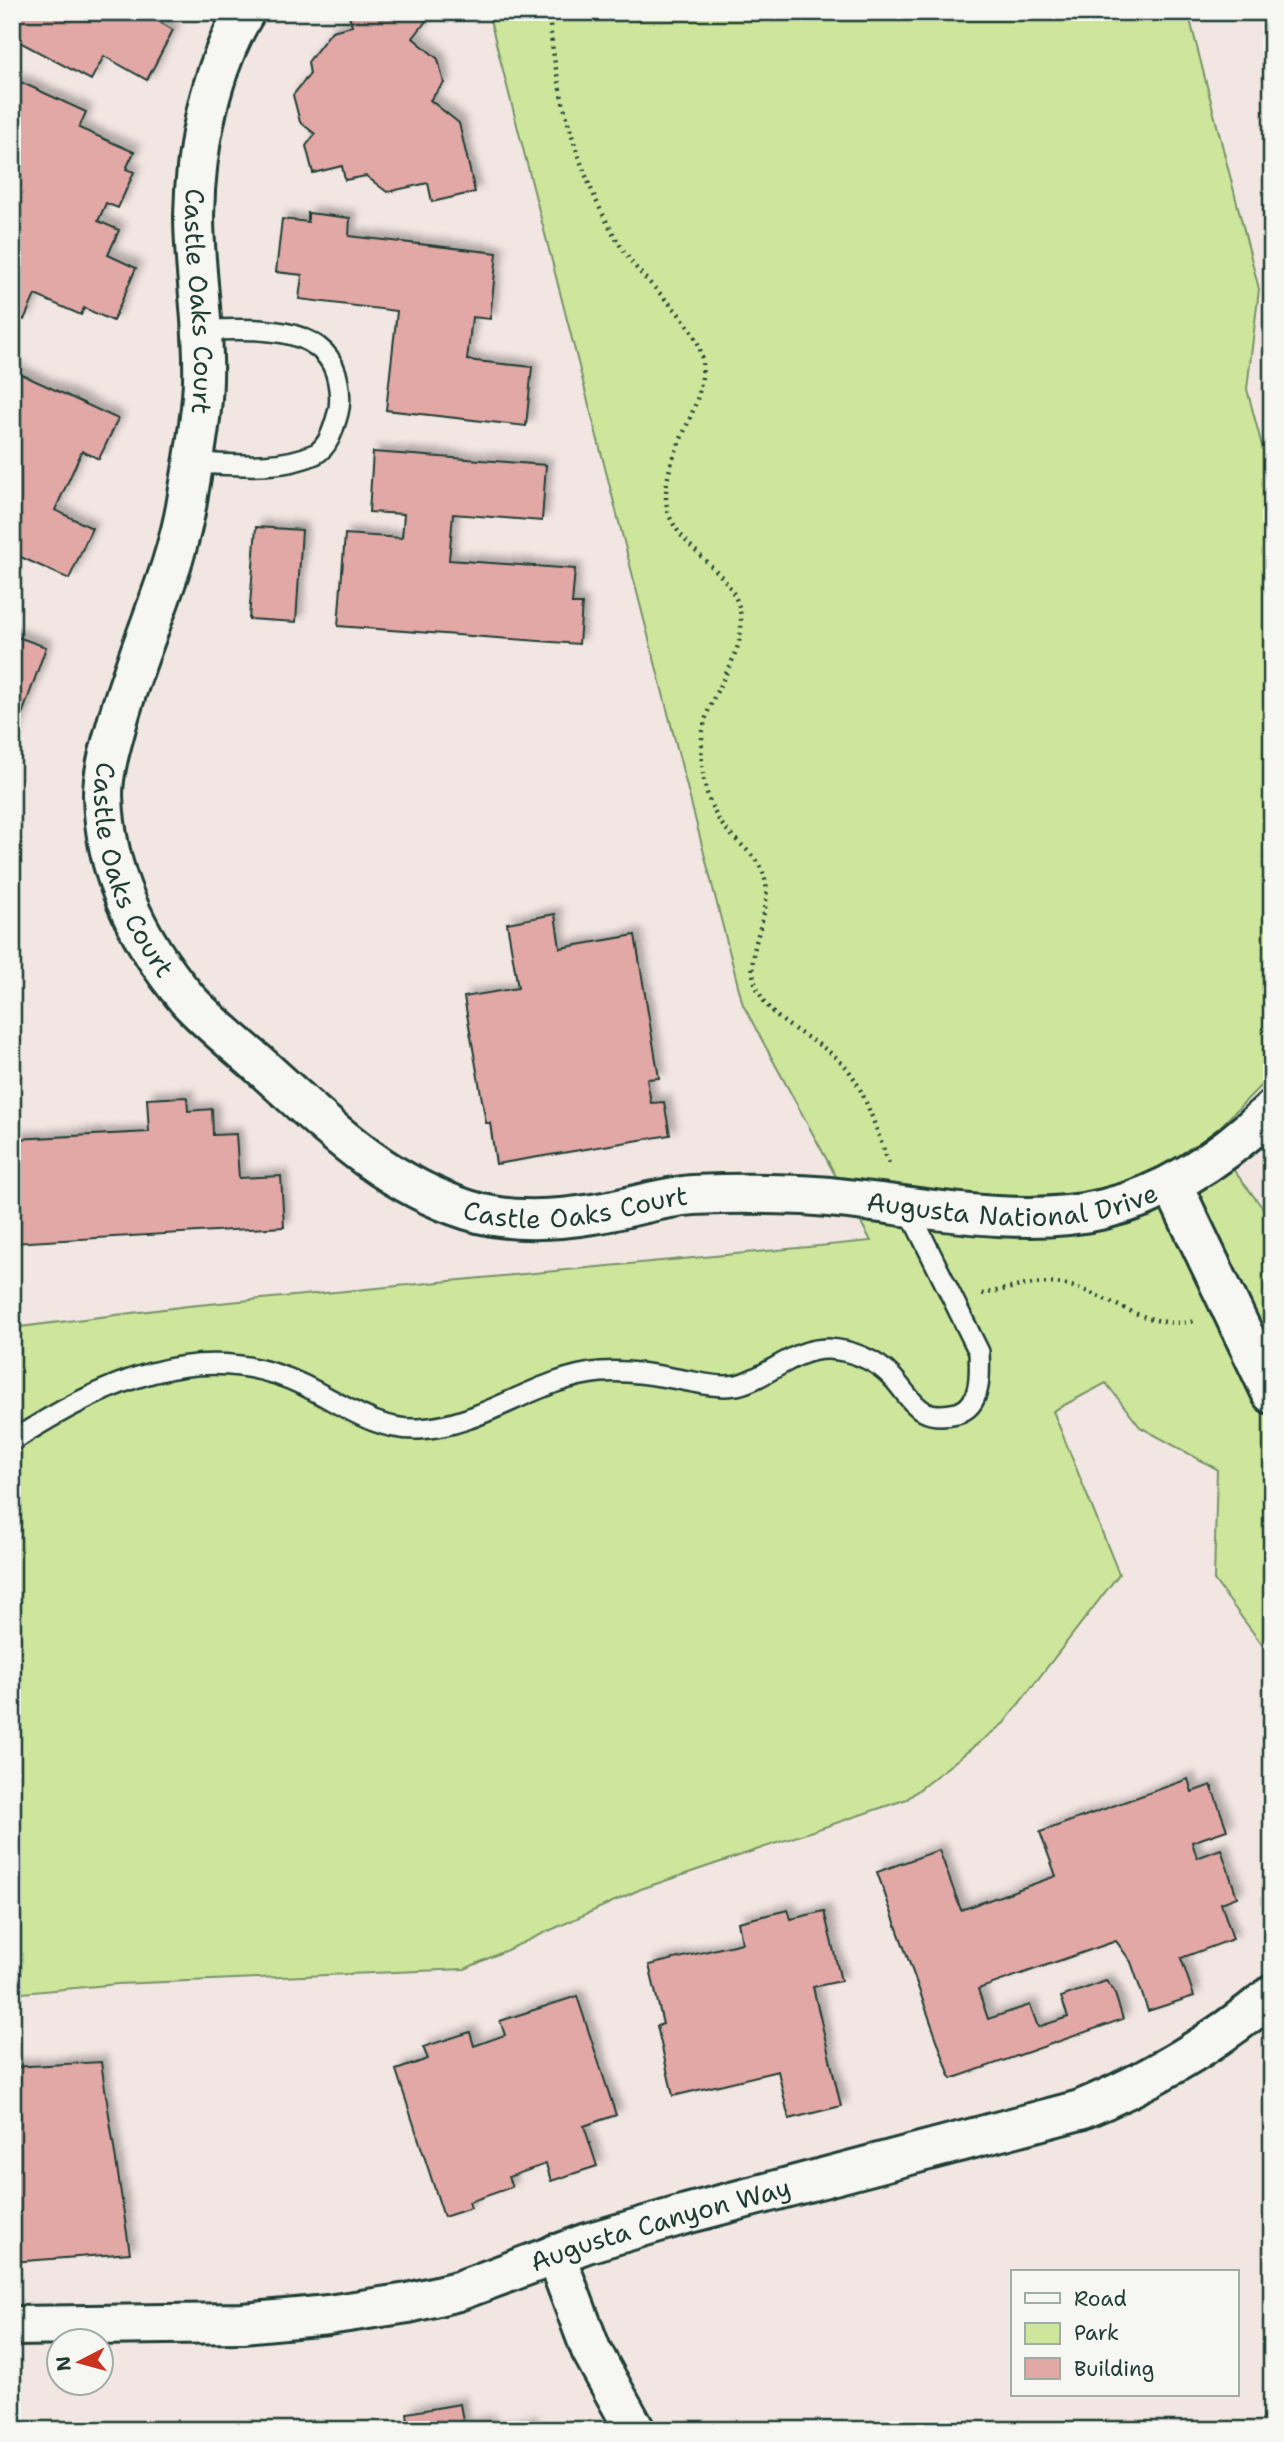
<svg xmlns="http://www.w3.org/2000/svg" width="1284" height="2442" font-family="'Shantell Sans',sans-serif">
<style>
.green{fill:#cee69c;stroke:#769268;stroke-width:2}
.building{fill:#e2a8a5;stroke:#1f3d34;stroke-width:2;filter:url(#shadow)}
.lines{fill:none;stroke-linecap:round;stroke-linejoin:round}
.lane-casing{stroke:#1f3d34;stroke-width:24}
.street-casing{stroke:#1f3d34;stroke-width:44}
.path{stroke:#1f3d34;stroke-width:4.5;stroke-dasharray:2 5;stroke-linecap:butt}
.lane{stroke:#f6f6f2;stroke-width:19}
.street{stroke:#f6f6f2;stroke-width:38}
.labels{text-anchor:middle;stroke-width:5;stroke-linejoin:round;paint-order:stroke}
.street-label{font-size:26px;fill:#1f3d34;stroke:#f6f6f2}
</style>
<defs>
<filter id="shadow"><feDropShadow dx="6" dy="-6" stdDeviation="3.5" flood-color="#0004"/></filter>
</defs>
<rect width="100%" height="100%" fill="#f2e6e3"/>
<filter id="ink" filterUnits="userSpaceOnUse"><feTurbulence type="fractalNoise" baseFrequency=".0143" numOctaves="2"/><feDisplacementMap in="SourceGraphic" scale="14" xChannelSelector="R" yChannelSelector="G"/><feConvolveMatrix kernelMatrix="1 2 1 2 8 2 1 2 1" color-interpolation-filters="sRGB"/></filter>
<g filter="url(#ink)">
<!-- green -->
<path class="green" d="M488 12H1188L1259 289 1247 389 1272 484V1074L1209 1138 1272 1220V1658L1214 1580 1217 1469 1140 1427 1106 1383 1053 1411 1119 1574 1004 1723 907 1799 641 1889 465 1969 118 1984 12 1994V1328L188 1306 871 1241 743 1005Z"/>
<!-- building -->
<path class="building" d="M17 12H143L173 30 147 80 104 56 91 80 12 38V21Z
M348 12H428L429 17 413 38 438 59 444 83 430 100 459 123 475 192 432 202 428 183 387 192 366 176 345 180 342 166 313 173 306 146 315 134 300 122 293 95 310 74 308 62 332 31 352 26Z
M14 79 86 112 79 128 134 152 126 169 134 172 118 208 106 203 98 221 119 230 108 255 136 268 113 321 84 308 81 315 35 295 24 320 12 314Z
M308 213 350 218 349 236 497 253 490 319 472 317 467 360 532 367 526 426 386 410 397 311 299 299 302 275 276 272 282 219 308 222Z
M12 370 118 419 99 459 82 451 55 510 92 528 69 579 12 553Z
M373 452 546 465 542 521 453 514 449 560 575 569 572 604H582L579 644 338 626 345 534 402 538 404 514 369 512Z
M256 527 302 530 296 622 249 619Z
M12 635 46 647 12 743Z
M555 914 560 948 635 935 659 1078 647 1079 651 1103 664 1102 670 1135 496 1164 490 1123H486L464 997 518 988 507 923Z
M187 1097 188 1111 212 1109 213 1135 236 1134 239 1178 281 1176 284 1227 13 1243 12 1205H20L16 1139 149 1132 147 1099Z
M1188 1779 1192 1792 1211 1785 1227 1830 1192 1842 1197 1858 1221 1849 1237 1897 1221 1903 1233 1939 1181 1958 1194 1996 1148 2011 1131 1962 1116 1941 978 1989 988 2019 1030 2005 1038 2027 1068 2017 1061 1997 1106 1981 1114 1991 1123 2019 951 2079 877 1872 939 1850 961 1910 1056 1876 1040 1832Z
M788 1910 791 1919 824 1911 841 1981 813 1987 841 2106 789 2119 778 2071 673 2096 657 2026 663 2024 649 1965 742 1943 738 1922Z
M577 1996 616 2115 584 2126 597 2166 551 2181 546 2164 508 2177 512 2187 469 2202 471 2208 444 2217 396 2070 428 2059 423 2047 470 2032 474 2046 505 2035 500 2021Z
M101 2062 130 2253 12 2262V2067Z
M460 2404 464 2427 489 2422 491 2430H409L407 2413Z
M531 2423 532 2430H493Z"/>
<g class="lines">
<defs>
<path id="lane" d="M192 463C232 464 277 471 315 454 329 447 334 427 338 413 341 402 340 393 338 382 328 320 247 330 201 330
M12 1441C100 1384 200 1335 303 1385 341 1403 375 1431 419 1429 483 1426 537 1377 601 1372 628 1370 656 1375 683 1380 700 1383 719 1388 737 1385 768 1378 794 1348 828 1349 851 1350 876 1360 892 1377 914 1401 918 1422 957 1413 982 1407 980 1372 979 1352L907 1206"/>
<g id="street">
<path id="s1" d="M245 12C210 70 195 149 194 216 194 270 205 325 203 380 202 418 194 458 188 495 176 576 136 649 116 727 110 749 103 773 103 795 105 874 138 941 188 1000 211 1025 239 1046 264 1069 328 1127 384 1183 468 1210 508 1223 558 1220 599 1213 630 1208 661 1197 693 1195 744 1193 797 1193 848 1199 928 1208 1025 1228 1104 1209 1169 1194 1224 1156 1272 1110"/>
<path d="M1172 1184 1272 1394"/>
<path d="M555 2254 591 2350 635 2430"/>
<path id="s2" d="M12 2326 243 2323 328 2315 408 2303 458 2291 587 2243 686 2214 1080 2110C1151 2081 1213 2044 1272 1995"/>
</g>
</defs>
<!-- lane casing -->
<use href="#lane" class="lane-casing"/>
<!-- street casing -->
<use href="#street" class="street-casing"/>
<!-- path -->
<path class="path" d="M549 12C554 92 583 194 630 260 649 286 690 318 699 346 716 399 665 444 666 497 666 543 725 563 738 604 752 648 715 682 705 721 700 740 701 761 704 780 706 795 715 817 725 828 739 845 759 856 765 879 774 916 741 951 757 988 774 1029 816 1035 844 1065 865 1087 878 1137 890 1166
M982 1294C1009 1289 1039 1279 1067 1285 1112 1296 1147 1331 1195 1321"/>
<!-- lane -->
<use href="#lane" class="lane"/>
<!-- street -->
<use href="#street" class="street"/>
</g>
</g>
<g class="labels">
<!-- street labels -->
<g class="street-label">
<text dy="9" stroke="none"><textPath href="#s1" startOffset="298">Castle Oaks Court</textPath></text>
<text dy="9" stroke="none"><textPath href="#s1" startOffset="886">Castle Oaks Court</textPath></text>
<text dy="9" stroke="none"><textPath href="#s1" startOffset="1934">Augusta National Drive</textPath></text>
<text dy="9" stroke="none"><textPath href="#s1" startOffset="1494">Castle Oaks Court</textPath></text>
<text dy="9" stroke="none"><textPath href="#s2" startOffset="662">Augusta Canyon Way</textPath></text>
</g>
</g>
<!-- margin -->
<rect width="1284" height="2442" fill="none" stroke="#f6f6f2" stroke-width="42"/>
<rect x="21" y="21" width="1242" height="2400" fill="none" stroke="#1f3d34" stroke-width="2.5" filter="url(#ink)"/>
<!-- legend -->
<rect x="1011" y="2270" width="228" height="126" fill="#f6f6f2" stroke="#a0aca6" stroke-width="2"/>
<rect x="1025" y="2293" width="35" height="10" fill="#f6f6f2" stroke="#a0aca6" stroke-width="2"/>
<text x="1074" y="2306" font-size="21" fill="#1f3d34">Road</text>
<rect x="1025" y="2323" width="35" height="21" fill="#cee69c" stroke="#a0aca6" stroke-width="2"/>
<text x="1074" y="2340" font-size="21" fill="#1f3d34">Park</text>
<rect x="1025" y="2358" width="35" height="21" fill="#e2a8a5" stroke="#a0aca6" stroke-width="2"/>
<text x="1074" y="2376" font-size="21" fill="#1f3d34">Building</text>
<!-- north arrow -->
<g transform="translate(80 2362) rotate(264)"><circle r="33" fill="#f6f6f2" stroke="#a0aca6" stroke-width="2"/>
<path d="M0-5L12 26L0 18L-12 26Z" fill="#c8321e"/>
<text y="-10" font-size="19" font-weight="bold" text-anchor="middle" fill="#1f3d34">N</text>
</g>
</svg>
